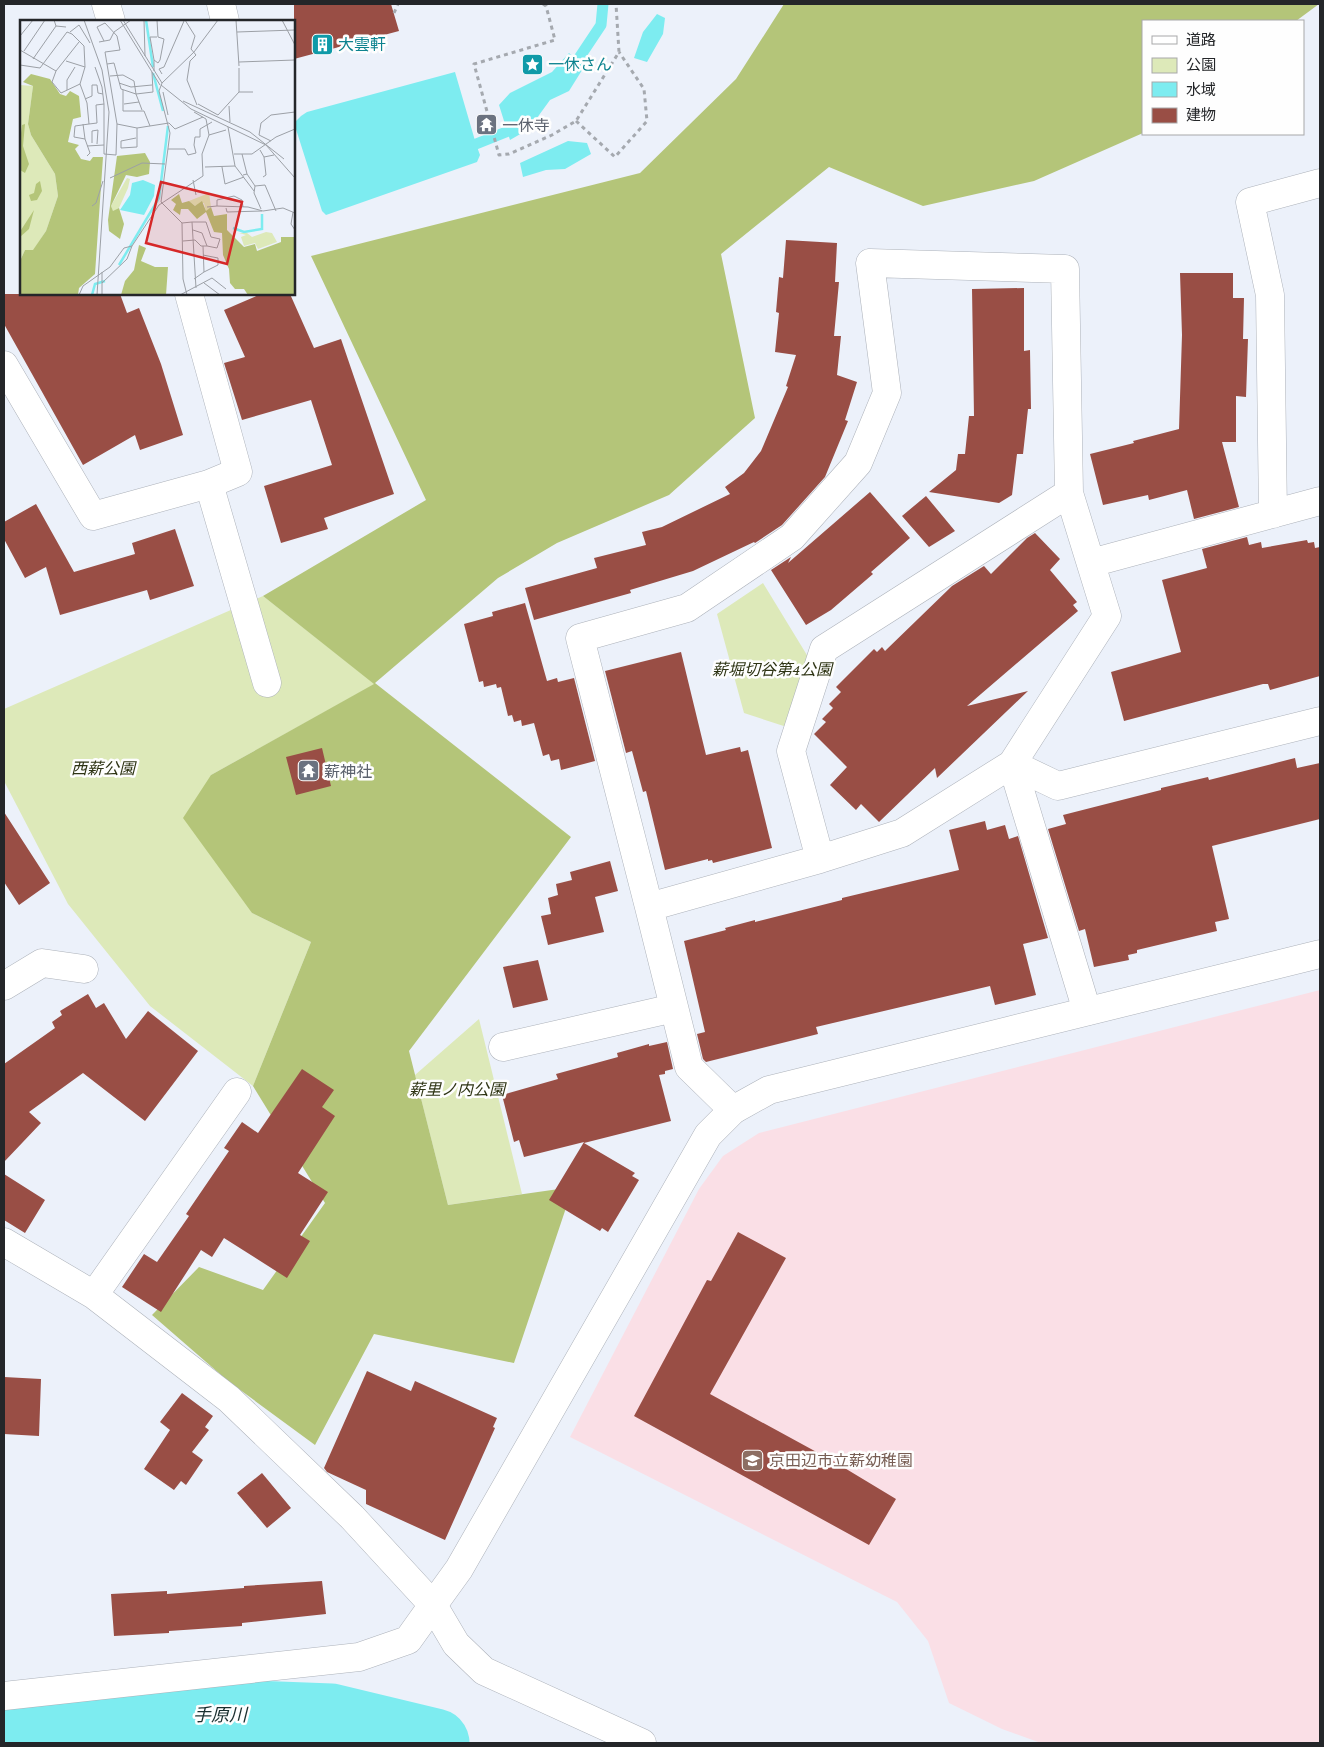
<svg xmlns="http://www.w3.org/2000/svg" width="1324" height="1747" font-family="'Crimson Pro','Noto Sans JP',serif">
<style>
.education{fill:#fadfe6}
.green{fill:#dde9b9}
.forest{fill:#b4c579}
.water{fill:#7decf0}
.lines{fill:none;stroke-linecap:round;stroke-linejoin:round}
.stream{stroke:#7decf0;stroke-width:11}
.river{stroke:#7decf0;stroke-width:69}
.building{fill:#994e45}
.minor-casing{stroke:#adb2ba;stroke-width:29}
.tertiary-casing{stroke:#adb2ba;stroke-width:29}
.path{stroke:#a5a9af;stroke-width:3;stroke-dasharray:4 4;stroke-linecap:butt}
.minor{stroke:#fff;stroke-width:28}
.tertiary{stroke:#fff;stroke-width:28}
.labels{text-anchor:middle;stroke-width:5;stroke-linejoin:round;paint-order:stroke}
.culture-label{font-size:16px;fill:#0d838f;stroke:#fefefe;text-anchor:start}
.worship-label{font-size:16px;fill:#5b616d;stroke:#fefefe;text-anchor:start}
.park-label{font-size:16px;font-style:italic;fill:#2e3414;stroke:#fefefe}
.education-label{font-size:16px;fill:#785e54;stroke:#fefefe;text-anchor:start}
.water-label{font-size:18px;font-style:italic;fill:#1a2f2f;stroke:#fefefe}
.inset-river{fill:none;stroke:#7decf0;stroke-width:2.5}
.inset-road{fill:none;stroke:#9ca0a6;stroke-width:1}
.view{fill:#d62828;fill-opacity:0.15;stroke:#d62828;stroke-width:2.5}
.inset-edge{fill:none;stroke:#242629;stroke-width:2.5}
</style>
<rect width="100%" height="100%" fill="#ecf1fa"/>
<!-- education -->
<path class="education" d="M1320 990V1743H1041L1002 1729 949 1703 928 1641 897 1602 570 1437 699 1189 723 1156 759 1133Z"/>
<!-- green -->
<path class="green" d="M763 583 813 665 793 729 744 713 717 614Z
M263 596 375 684 211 775 252 913 311 942 253 1086 150 1006 68 904 4 781V709Z
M479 1019 522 1194 448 1205 415 1075Z"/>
<!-- forest -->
<path class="forest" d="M784 4H1319L1296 21H1143V133L1034 181 923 206 829 167 721 254 755 418 669 495 557 543 498 578 375 683 571 837 409 1051 448 1205 573 1187 514 1363 374 1334 315 1445 228 1381 152 1315 199 1267 263 1290 325 1203 253 1086 311 942 252 913 183 818 211 775 374 684 263 596 426 500 311 256 640 173 736 79Z"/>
<!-- water -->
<path class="water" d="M657 14 665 18 663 34 647 62 634 58 643 32Z
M569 53 584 67 569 91 550 100 529 129 510 140 499 105 510 93 552 72Z
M455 72 476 144 480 155 477 162 326 215 322 211 294 123 301 116 307 112Z
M568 141 587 143 591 154 565 169 546 170 523 177 520 163Z"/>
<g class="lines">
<!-- stream -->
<path class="stream" d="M577 61 601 25 603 4
M476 144 506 132"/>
<!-- river -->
<path class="river" d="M4 1731 114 1718 224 1714 331 1718 435 1743"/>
</g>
<!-- building -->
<path class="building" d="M294 4H391L399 31 294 59Z
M786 240 837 243 835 282H839L834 336H841L837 375 857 382 845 420 848 421 825 477 782 525 755 543 754 542 693 571 630 590 631 593 534 620 525 588 597 568 594 558 646 545 642 532 662 527 730 494 725 487 744 473 761 451 788 387 786 386 796 355 775 352 779 313 776 312 779 277 783 278Z
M1180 273H1233V298H1244L1243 339H1248L1246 397 1236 396V442H1222L1239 507 1194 519 1187 490 1149 500 1148 495 1103 505 1090 454 1134 443 1133 441 1179 429 1182 335Z
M1024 288V351L1030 350 1031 409H1028L1023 454H1017L1012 495 999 503 929 492 956 470 958 454H965L969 416H974L972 289Z
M4 294H120L127 313 139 308 161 364 183 435 140 450 135 435 83 465 4 324Z
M261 294H290L314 348 341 339 394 494 324 518 328 529 281 543 264 486 332 465 311 400 242 420 224 363 245 357 224 310Z
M870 492 910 538 871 572 873 574 831 610 806 625 771 570 791 557 788 563Z
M926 496 955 531 929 547 902 516Z
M36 504 74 572 135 554 132 543 175 529 194 586 150 600 147 590 60 615 46 567 25 578 4 539V522Z
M1035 533 1060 559 1050 570 1077 602 1073 605 1078 611 967 706 1028 691 937 778 935 768 879 822 861 804 856 810 830 785 847 767 814 734 826 722 822 719 833 708 829 704 841 692 836 687 874 649 877 652 882 647 885 651 952 586 984 566 991 574 1027 538Z
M1247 537 1249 545 1261 542 1262 548 1307 540 1308 543 1314 542 1315 548 1320 547V676L1270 690 1268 684H1263L1124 721 1111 672 1181 652 1162 580 1207 568 1202 549Z
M525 603 547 681 557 678 558 682 574 678 595 761 561 770 559 759 551 761 549 754 543 756 534 723 522 726 521 720 514 722 512 715 508 716 501 687 497 688 496 684 484 687 483 681 479 682 464 624 493 616 492 612Z
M681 652 706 755 740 747 741 752 748 750 772 848 713 863 712 860 708 861V859L665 870 646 791 643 792 632 751 626 753 605 671Z
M322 748 331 786 296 795 286 757Z
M1295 758 1297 768 1320 763V819L1212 846 1229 919 1215 922 1217 931 1137 950V953L1128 955 1129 960 1094 967 1085 929 1079 931 1048 829 1066 824 1063 815 1161 790V788L1208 777 1209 780Z
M4 812 50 883 19 905 4 882Z
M985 821 987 830 1005 825 1009 839 1018 836 1048 938 1023 944 1036 995 995 1005 990 986 816 1027 818 1034 706 1062 703 1059 697 1034 705 1032 684 941 726 930 725 928 755 920V922L842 900V898L959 870 949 830Z
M610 861 618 891 595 897 604 932 548 945 541 916 551 914 548 898 558 895 556 884 572 880 570 872Z
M538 960 548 1000 513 1008 503 967Z
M88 994 96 1008 104 1003 126 1039 148 1011 198 1051 145 1121 83 1073 29 1112 41 1123 4 1162V1064L55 1028 52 1022 62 1015 60 1011Z
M667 1042 673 1069 665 1071V1074L659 1075 671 1121 584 1143 635 1173 632 1176 639 1180 608 1232 602 1228 600 1231 549 1200 584 1142 524 1157 519 1140 514 1142 502 1095 558 1079 556 1074 618 1057 617 1053 649 1044V1046Z
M302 1069 334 1090 322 1107 335 1116 298 1173 328 1192 300 1235 310 1241 287 1278 224 1238 212 1257 201 1250 161 1312 122 1287 144 1254 157 1262 189 1216 186 1214 229 1151 224 1148 242 1122 258 1133Z
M4 1174 45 1200 25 1233 4 1220Z
M738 1232 786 1258 710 1394 833 1461 896 1499 869 1545 634 1416 707 1280 711 1281Z
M367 1371 411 1391 415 1381 497 1418 493 1427 495 1428 445 1540 366 1504V1490L327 1472 324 1468Z
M4 1377 41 1379 39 1436 4 1434Z
M182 1393 213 1416 205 1427 209 1430 192 1452 203 1460 186 1485 181 1481 174 1490 144 1469 170 1430 160 1422Z
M262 1473 291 1508 267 1528 237 1493Z
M322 1581 326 1614 242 1623V1626L169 1631V1633L114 1636 111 1594 167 1591V1594L244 1588V1586Z"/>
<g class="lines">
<defs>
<path id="minor" d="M106 4 111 21
M221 4 225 21
M189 294 238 472 209 484
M4 365 93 516 209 484 267 683
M1273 514 1270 295 1250 202 1320 183
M1091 563 1320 501
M820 859 791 751 824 649 1069 493 1107 616 1012 764 1087 1011
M649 907 580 638 687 608 792 537 858 463 887 393 870 263 1065 269 1069 493
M4 986 42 963 84 969
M503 1047 674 1008
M733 1110 689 1067 649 907 820 859 902 833 1012 764 1058 786 1320 721
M4 1242 94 1295 229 1399 352 1517 433 1605 456 1644 484 1671 642 1743
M94 1295 237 1092
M4 1696 359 1657 408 1640 433 1605"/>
<path id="tertiary" d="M433 1605 459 1569 708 1135 733 1110 769 1090 1320 954"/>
</defs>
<!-- minor casing -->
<use href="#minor" class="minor-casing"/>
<!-- tertiary casing -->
<use href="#tertiary" class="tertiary-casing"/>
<!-- path -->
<path class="path" d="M543 4 546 6 555 40 474 64 499 155 509 154 552 135 576 121 619 52 616 4
M394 13 398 4
M576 121 615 157 647 121 644 89 619 52"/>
<!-- minor -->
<use href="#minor" class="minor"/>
<!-- tertiary -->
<use href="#tertiary" class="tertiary"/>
</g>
<!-- icons -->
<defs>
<symbol id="building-square" viewBox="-11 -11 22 22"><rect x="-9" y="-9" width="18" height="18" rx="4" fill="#0f9aa8" stroke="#fefefe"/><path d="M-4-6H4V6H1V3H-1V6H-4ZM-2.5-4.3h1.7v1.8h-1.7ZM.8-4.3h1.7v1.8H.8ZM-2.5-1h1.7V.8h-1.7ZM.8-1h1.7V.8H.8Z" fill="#fff"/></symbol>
<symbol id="sight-square" viewBox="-11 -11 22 22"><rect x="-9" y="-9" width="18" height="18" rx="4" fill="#0f9aa8" stroke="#fefefe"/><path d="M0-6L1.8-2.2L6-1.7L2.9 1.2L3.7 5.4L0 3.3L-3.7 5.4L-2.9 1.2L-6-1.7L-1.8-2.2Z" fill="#fff"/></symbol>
<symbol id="temple-square" viewBox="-11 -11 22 22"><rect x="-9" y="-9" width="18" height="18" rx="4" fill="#6b7280" stroke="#fefefe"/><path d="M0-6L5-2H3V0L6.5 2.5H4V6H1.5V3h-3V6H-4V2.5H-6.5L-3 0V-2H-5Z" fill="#fff"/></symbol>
<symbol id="school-square" viewBox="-11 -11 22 22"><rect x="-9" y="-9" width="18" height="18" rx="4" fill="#8d6e63" stroke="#fefefe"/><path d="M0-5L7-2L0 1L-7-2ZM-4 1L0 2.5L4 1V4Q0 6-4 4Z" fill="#fff"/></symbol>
</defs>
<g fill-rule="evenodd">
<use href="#building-square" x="310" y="32" width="25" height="25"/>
<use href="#sight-square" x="520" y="52" width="25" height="25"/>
<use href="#temple-square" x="474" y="112" width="25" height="25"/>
<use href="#temple-square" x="296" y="758" width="25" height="25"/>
<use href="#school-square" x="740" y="1448" width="25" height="25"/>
</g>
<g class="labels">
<!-- culture labels -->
<g class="culture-label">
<text x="338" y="50">大雲軒</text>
<text x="548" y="70">一休さん</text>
</g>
<!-- worship labels -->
<g class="worship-label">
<text x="502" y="131">一休寺</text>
<text x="324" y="777">薪神社</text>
</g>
<!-- park labels -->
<g class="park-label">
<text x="772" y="675">薪堀切谷第4公園</text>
<text x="103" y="774">西薪公園</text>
<text x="457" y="1095">薪里ノ内公園</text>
</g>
<!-- education labels -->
<g class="education-label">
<text x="769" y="1466">京田辺市立薪幼稚園</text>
</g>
<!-- water labels -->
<g class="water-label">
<text x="220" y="1721">手原川</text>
</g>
</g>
<!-- overview -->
<g transform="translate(20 20)">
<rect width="275" height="275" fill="#ecf1fa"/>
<path d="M0 65 13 66 8 104 11 115 35 154 38 176 26 211 13 231 5 230 0 241ZM107 158 110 159 108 168 99 188 93 192 91 186ZM189 173 191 187 186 192 184 183 175 186 169 181ZM246 212 252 213 257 222 238 229 235 223 224 226 221 217 226 215 219 213H227L232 217Z" fill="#dde9b9"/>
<path d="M11 54 30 59 40 74 46 76 50 71 59 76 61 97 53 99 48 122 59 125 55 129 61 139 70 141 73 137H83L75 254 59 268 58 275H0V241L5 230H13L26 211 38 176 35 154 11 115 8 104 13 66 3 62ZM5 104 3 126 9 144 5 153 0 150V121L2 105ZM125 133 130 142 129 154 117 157 106 155 91 186 93 191 99 188 104 204 100 219 89 211 88 200 97 136ZM20 161 22 171 17 180 11 181 9 175 14 173 16 164ZM159 174 162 183 169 181 175 186 182 181 186 191 191 187 194 196 207 194V210L224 227 235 224 237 231 261 222V217H275V275H228L224 269H215L210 263 209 249 203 235 202 213 194 212 186 192 177 199 168 189H161L160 195 153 190 156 184 151 180ZM14 190 9 209 0 217 1 210ZM119 225 126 228 121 241 135 247H148L146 275H101L105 261 114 250Z" fill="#b4c579"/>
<path d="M123 160 135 165 134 176 124 195 100 190 110 175 112 163Z" fill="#7decf0"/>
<path class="inset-river" d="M126 0 133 47M133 53 143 91M213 208 224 212 242 209V194M99 245 139 178 148 106M72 275 75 264 85 261"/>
<path class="inset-road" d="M34 0 36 6 46 7M64 0 82 50 89 92 77 275M100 0 140 65M103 0 142 63M124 0 125 36M165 0 175 16 171 29 176 35 170 41 167 60 177 85M216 0 219 46M262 0 275 25M47 12 52 14 64 26 65 47 60 64 41 73 32 62 36 51 59 22M50 12 59 5 70 23M217 12 275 10M0 16 13 0M79 22 90 20 94 12 111 0M0 30 36 51M4 31 25 0M13 39 36 6M134 40 130 17H137M46 41 65 47M219 42 275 40M87 44 94 43 101 69 116 74 122 90M0 45 20 48 47 12M75 47 82 67 84 84M219 48V72M134 51V40L138 43 140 40 144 19 138 17 137 0M142 54 139 49 144 47 164 1M90 56 103 55 114 61 116 74 133 72 132 52M99 63 111 67 132 65M60 64 67 83 69 104 77 103 76 85 84 84V134L96 135 97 104 85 32 100 30 97 16 85 3 77 7 84 21M141 65 171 89 246 125 275 158M47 70V60L55 47M103 70V91H124L130 106M143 72 148 95M65 79 72 76V65H77L78 73 83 74M163 81 230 112 264 139M104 84 119 82M178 84 198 95 219 72H233M209 86 210 102M63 104 65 119M97 104 117 108 149 103 155 109 183 97M208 107 215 146 234 171M189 115 206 110M116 118 101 121V128L117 127V108M251 121 239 115 241 103 251 95 275 92M72 123V111L78 110 77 124M67 126 84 125M148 129H165L168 135 176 133 174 125 175 117H180V109L192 102M240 130 244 137 254 135M214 134H232L256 117 275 109M222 134 227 154M67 136 70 133 65 119 54 117 55 106 69 104M185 147 215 146M202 147 205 164 224 157M223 155 227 154 235 166 245 165 256 191M243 157 246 155 244 137M90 158 122 143 145 144M173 160 176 175M235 166 234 173 241 189M72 186 76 183 83 161M197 186 228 187 243 191 263 188 275 193M187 187 197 186V180L214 176 222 180 223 187M206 188 207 192 242 191M273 192 271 204 275 210M172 202H186L191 217 200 219 197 228 187 226M162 203 172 202 176 268M163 221 175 220 181 226H187L182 213 173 210M183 235 198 238V245L184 252M82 252V275M174 259 184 252 183 226M82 263 107 239 112 226M184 263 200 275M59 275 63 266 90 247 104 228 112 226 139 185 183 156 182 134 189 115 186 99 174 92M160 275 192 258 206 269M167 275 163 259 162 203 141 182 150 113 139 71 142 63 174 32 198 0"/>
<path class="view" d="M141 162 222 182 207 244 126 223Z"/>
<rect width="275" height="275" class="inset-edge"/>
</g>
<!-- border -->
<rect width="1324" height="1747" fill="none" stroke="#242629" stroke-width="10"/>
<!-- legend -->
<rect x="1142" y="20" width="162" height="115" fill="#fefefe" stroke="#a7a8a9"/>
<rect x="1152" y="36" width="25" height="8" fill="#ffffff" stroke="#a7a8a9"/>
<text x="1186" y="45" font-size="15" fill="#242629">道路</text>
<rect x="1152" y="58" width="25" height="15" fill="#dde9b9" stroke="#a7a8a9"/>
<text x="1186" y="70" font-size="15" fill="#242629">公園</text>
<rect x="1152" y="82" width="25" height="15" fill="#7decf0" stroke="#a7a8a9"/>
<text x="1186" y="95" font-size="15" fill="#242629">水域</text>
<rect x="1152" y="108" width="25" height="15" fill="#994e45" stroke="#a7a8a9"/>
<text x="1186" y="120" font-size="15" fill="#242629">建物</text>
</svg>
